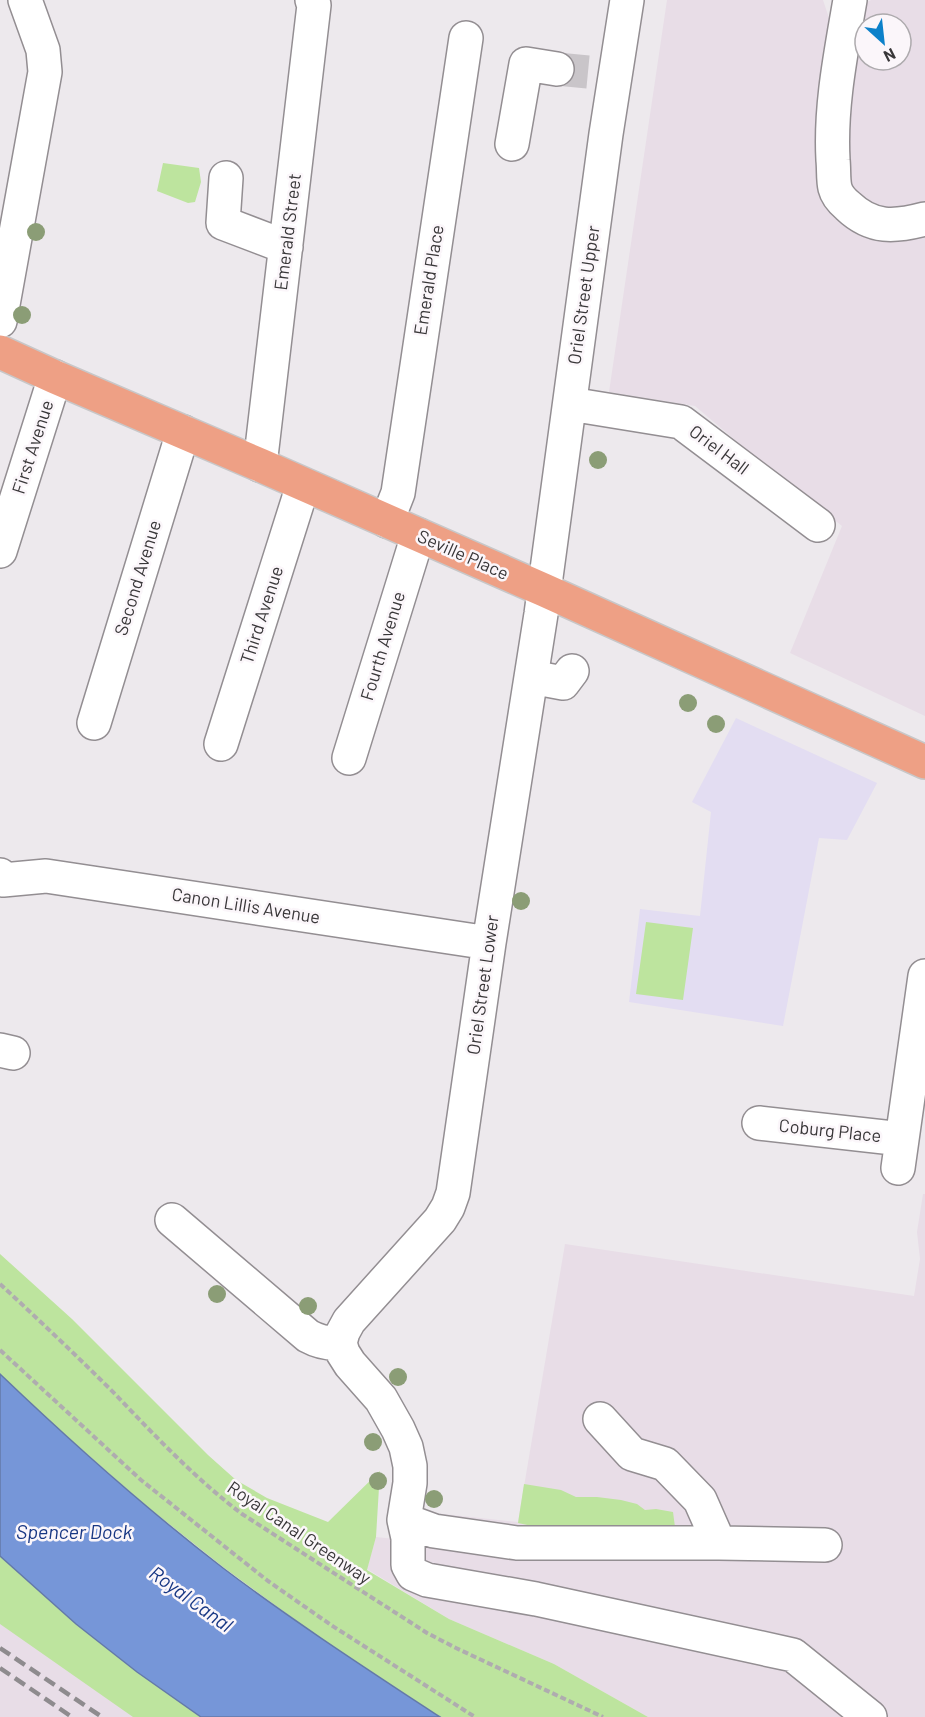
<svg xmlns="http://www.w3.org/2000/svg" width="925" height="1717" font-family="Barlow,sans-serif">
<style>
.built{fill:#e8dde7;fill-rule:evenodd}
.education{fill:#e3ddf2}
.green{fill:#bde49e}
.water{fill:#7696d8;stroke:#647aa8;stroke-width:1.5}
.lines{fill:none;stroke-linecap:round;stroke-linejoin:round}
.minor-tunnel{stroke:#c9c5c9;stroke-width:33;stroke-dasharray:33 16;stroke-linecap:butt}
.minor-casing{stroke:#938e92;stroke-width:36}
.major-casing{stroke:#c8c7c8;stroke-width:36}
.path{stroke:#afacaf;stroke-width:4;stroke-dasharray:6 3;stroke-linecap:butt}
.minor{stroke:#fff;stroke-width:33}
.major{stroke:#eea085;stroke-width:33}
.rail{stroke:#8e8b8e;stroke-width:4.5;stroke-dasharray:12 6;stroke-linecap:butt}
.tree{fill:#8b9d76}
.labels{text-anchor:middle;stroke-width:5;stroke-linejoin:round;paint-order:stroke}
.street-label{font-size:18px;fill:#393739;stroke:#fbf6fa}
.water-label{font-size:20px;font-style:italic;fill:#183784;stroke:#fbf6fa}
</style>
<rect width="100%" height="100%" fill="#ede9ed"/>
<!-- built -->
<path class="built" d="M667 0H823L830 21 871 0H925V716L790 653 842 526 754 456 695 406 609 392ZM865 24H901V60H865Z
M923 1194H925V1717H648L554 1664 449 1619 367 1569 376 1537 434 1543V1513L518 1522 565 1244 914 1296 920 1259 917 1232Z
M0 1556 76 1624 201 1717H0Z"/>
<!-- education -->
<path class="education" d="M736 718 877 783 847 840 819 838 783 1026 629 1002 640 909 700 916 711 812 692 802Z"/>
<!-- green -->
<path class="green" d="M163 163 199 168 201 182 195 202 188 203 157 191Z
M646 922 693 928 683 1000 636 994Z
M0 1254 72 1319 208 1455 236 1480 267 1498 328 1522 380 1471 376 1537 367 1570 449 1619 554 1664 648 1717H440L320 1638 223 1567 144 1504 46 1418 0 1374Z
M524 1484 561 1490 576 1497H597L621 1500 637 1504 645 1510 656 1509 673 1512 675 1527 546 1529 518 1523Z
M0 1556 76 1624 137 1672 201 1717H133L0 1624Z"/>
<!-- water -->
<path class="water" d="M0 1374C71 1442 145 1508 223 1568 293 1621 367 1669 440 1717H201L137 1672 76 1624 0 1556Z"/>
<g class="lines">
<!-- minor-tunnel -->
<path class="minor-tunnel" d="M557 69 588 72"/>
<defs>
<path id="minor" d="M850 0C841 53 830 106 833 160 834 169 833 180 835 188 837 196 842 201 848 206 872 229 895 227 925 219
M512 144 526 64 557 69
M226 178 223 223 286 247
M0 321 45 72 43 50 25 0
M570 404 681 422 818 525
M260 465 314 5 312 0
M387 521 398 493 466 38
M0 551 55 377
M531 677 563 683 572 671
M94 723 183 432
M221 744 303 485
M349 758 418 535
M0 875 3 880 46 876 489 943
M0 1050 13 1053
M759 1123 902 1139
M898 1168 925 976
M172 1220 308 1336C319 1342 328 1344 340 1343L343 1353 350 1364 381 1399 398 1429 406 1447 410 1466V1483L404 1520 408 1538V1565L413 1574 427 1580 536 1599 793 1655 870 1717
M340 1343 343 1332 349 1321 440 1220 448 1207 453 1193 489 943 541 614 606 134 627 0
M404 1520 434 1531 517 1543H719L700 1500 665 1464 632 1454 600 1419
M719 1543 825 1545"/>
<path id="major" d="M0 352 55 377 260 465 544 590 925 762"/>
</defs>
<!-- minor casing -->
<use href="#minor" class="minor-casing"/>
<!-- major casing -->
<use href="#major" class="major-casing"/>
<!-- path -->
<path class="path" d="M0 1284C39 1320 78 1357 116 1395 156 1437 196 1479 242 1514L427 1633 456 1648 603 1717
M0 1350 141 1480 268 1581 331 1625 475 1717"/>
<!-- minor -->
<use href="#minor" class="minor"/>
<!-- major -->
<use href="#major" class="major"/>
<!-- rail -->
<path class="rail" d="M0 1648 102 1717
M0 1668 72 1717"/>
</g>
<!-- trees -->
<g class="tree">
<circle cx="36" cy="232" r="9"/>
<circle cx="22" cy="315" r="9"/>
<circle cx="598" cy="460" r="9"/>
<circle cx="688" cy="703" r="9"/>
<circle cx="716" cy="724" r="9"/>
<circle cx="521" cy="901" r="9"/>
<circle cx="217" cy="1294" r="9"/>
<circle cx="308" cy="1306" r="9"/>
<circle cx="398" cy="1377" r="9"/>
<circle cx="373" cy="1442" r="9"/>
<circle cx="378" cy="1481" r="9"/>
<circle cx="434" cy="1499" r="9"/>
</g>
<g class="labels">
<!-- street labels -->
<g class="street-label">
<text transform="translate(288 232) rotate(-83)" y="6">Emerald Street</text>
<text transform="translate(429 280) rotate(-81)" y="6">Emerald Place</text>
<text transform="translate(584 295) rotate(-82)" y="6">Oriel Street Upper</text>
<text transform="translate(33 447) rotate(-72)" y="6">First Avenue</text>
<text transform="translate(719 450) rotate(37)" y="6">Oriel Hall</text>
<text transform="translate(463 555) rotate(24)" y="6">Seville Place</text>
<text transform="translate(138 578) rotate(-73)" y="6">Second Avenue</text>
<text transform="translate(262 615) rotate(-72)" y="6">Third Avenue</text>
<text transform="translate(383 646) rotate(-73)" y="6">Fourth Avenue</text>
<text transform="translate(246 906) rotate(9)" y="6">Canon Lillis Avenue</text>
<text transform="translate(483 985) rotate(-82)" y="6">Oriel Street Lower</text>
<text transform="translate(830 1131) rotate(6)" y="6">Coburg Place</text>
<text transform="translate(299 1533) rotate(34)" y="6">Royal Canal Greenway</text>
</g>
<!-- water labels -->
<g class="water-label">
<text x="74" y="1539">Spencer Dock</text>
<text transform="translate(191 1599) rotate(36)" y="7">Royal Canal</text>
</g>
</g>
<!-- north arrow -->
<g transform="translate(883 42) rotate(153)"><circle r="28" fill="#fbf6fa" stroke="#adaaad" stroke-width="1.5"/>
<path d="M0-4.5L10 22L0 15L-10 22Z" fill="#0c81ca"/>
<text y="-9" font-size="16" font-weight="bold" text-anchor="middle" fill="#393739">N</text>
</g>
</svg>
